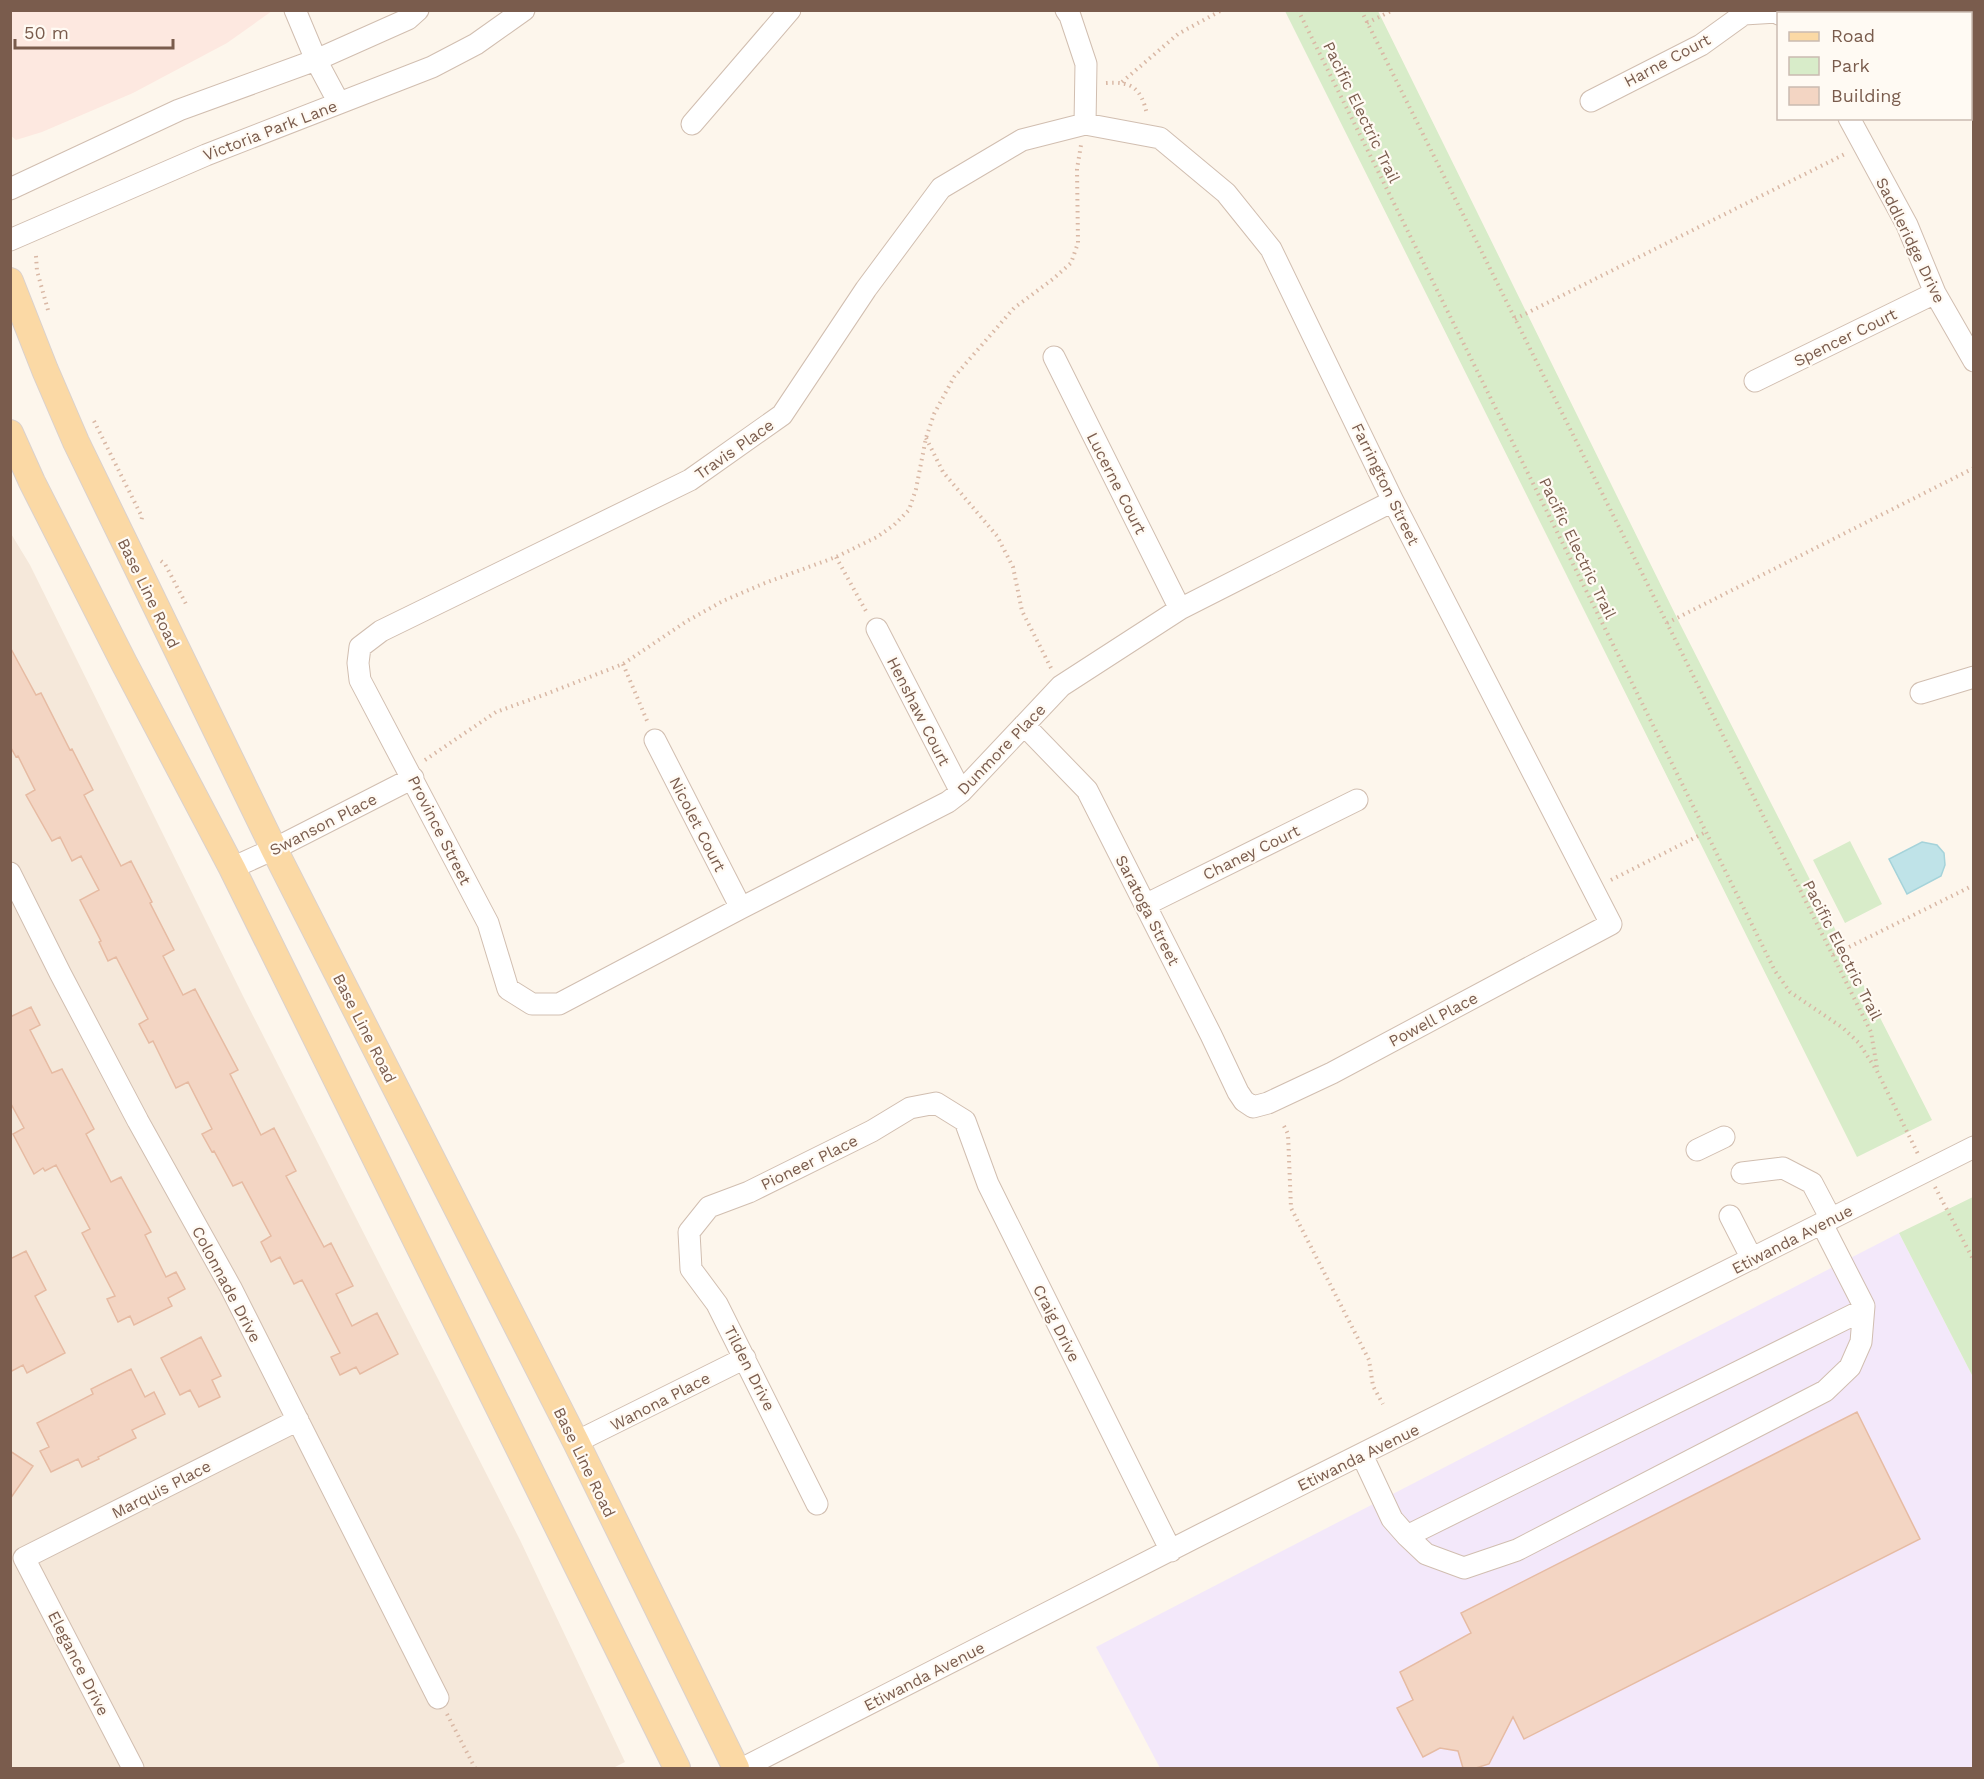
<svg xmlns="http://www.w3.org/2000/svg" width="1984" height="1779" font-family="'Work Sans',sans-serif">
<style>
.residential{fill:#f5e8da}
.commercial{fill:#fde8e0}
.education{fill:#f3e8fa}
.green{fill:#d8ecc9}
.water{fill:#bfe3e8;stroke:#a5d3da;stroke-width:1.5}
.building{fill:#f3d5c3;stroke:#e6bba3;stroke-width:1.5}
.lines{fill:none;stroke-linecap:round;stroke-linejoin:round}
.minor-casing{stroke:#d1beb0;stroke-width:23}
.major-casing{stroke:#dad1cd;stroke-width:28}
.path{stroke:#d9b8a5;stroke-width:4;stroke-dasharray:1.5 4.5;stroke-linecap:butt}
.minor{stroke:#fff;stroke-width:21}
.major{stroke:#fbd9a5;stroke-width:26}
.labels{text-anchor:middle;stroke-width:4.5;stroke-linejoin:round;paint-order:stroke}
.street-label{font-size:16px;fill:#7a5c4d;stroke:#fffaf3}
</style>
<rect width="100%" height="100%" fill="#fdf6ec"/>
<!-- residential -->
<path class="residential" d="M10 532 30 565 243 996 520 1540 625 1762 613 1768H11Z"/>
<!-- commercial -->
<path class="commercial" d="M10 11 11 10 272 11 227 43 133 93 42 132 16 140 10 135Z"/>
<!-- education -->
<path class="education" d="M1899 1233 1973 1377V1768H1160L1096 1647Z"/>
<!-- green -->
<path class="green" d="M1285 11H1378L1679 622 1932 1120 1857 1157Z
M1850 841 1882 904 1845 923 1813 860Z
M1973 1197V1377L1899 1233Z"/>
<!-- water -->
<path class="water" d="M1922 842 1937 845 1944 853 1945 865 1941 876 1907 894 1889 859Z"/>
<!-- building -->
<path class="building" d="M10 647 36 695 41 693 70 750 72 749 93 790 84 795 121 866 131 861 152 902 150 903 174 950 163 956 183 995 195 989 238 1070 230 1074 261 1135 274 1128 296 1171 286 1176 324 1247 331 1243 353 1286 336 1294 352 1326 377 1313 398 1354 360 1374 356 1367 340 1375 331 1357 340 1353 302 1280 294 1284 280 1257 271 1262 261 1242 271 1236 242 1182 233 1186 214 1151 212 1152 202 1134 212 1129 188 1082 176 1088 153 1041 149 1043 139 1024 148 1019 116 957 108 961 99 942 101 941 80 900 99 890 81 856 72 861 60 837 52 841 26 795 35 790 18 756 16 757 10 746Z
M31 1007 40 1025 30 1030 52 1073 62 1069 84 1110 94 1129 86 1134 111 1182 121 1177 151 1232 145 1235 166 1277 176 1272 185 1289 168 1298 172 1306 134 1325 130 1316 118 1322 107 1299 115 1296 82 1233 90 1229 56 1165 45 1171 43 1168 34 1174 13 1134 24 1128 10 1102V1017Z
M26 1251 46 1290 35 1296 65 1353 27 1373 23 1365 10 1372V1259Z
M201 1337 221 1376 212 1380 220 1397 199 1407 190 1390 180 1395 161 1358Z
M131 1369 145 1397 154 1392 165 1414 132 1430 136 1438 98 1457 99 1459 82 1467 78 1459 51 1472 40 1451 49 1447 37 1423 93 1394 91 1389Z
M1857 1412 1920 1539 1524 1739 1513 1717 1489 1764 1476 1768H1463L1458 1751 1440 1748 1423 1757 1397 1708 1413 1700 1400 1672 1471 1633 1461 1613Z
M10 1451 33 1466 10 1499Z"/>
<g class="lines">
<defs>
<path id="minor" d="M295 10 316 60 339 103
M1066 10 1070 16 1086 64 1085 124
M1591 101 1701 45 1744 14 1777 12 1779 14
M1849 118 1907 225 1935 293 1974 361
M692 124 790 10
M10 189 179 110 316 60 408 19 418 10
M10 240 206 155 432 67 476 44 524 10
M1054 357 1180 609
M1755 381 1935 293
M877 629 961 792
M1921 693 1974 677
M1024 725 1087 790 1211 1035 1238 1092 1244 1101 1253 1107 1268 1103 1332 1073 1611 924 1393 501 1271 249 1226 193 1160 138 1085 124 1022 140 941 188 866 289 782 415 690 480 381 631 360 647 358 663 360 680 488 923 508 989 532 1004H559L741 908 948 802 961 792 1061 686 1180 609 1393 501
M655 740 741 908
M232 868 274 849 413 778
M10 873 60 973 138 1121 231 1288 438 1698
M1145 905 1357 800
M1697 1150 1724 1137
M1742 1173 1783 1168 1812 1183 1831 1219
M1730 1216 1752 1259
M576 1442 745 1358
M1362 1455 1392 1519 1407 1536 1426 1554 1464 1568 1517 1550 1825 1391 1850 1367 1861 1342 1864 1306 1822 1224
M817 1504 717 1304 691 1269 689 1232 709 1207 749 1192 872 1131 910 1108 936 1103 965 1121 988 1184 1171 1551
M1407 1536 1863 1310
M133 1768 24 1558 298 1420
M743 1768 1202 1534 1974 1147"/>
<path id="major" d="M10 281 45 370 76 442 274 849 576 1442 736 1768
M10 433 32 482 124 663 232 868 677 1768"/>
</defs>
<!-- minor casing -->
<use href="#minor" class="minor-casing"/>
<!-- major casing -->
<use href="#major" class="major-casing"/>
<!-- path -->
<path class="path" d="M1298 10 1775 971 1790 992 1843 1028 1859 1043 1877 1071 1918 1154
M1361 10 1871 1032 1877 1068
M1367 23 1393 10
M1122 82 1178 34 1222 10
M1106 83C1133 81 1141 89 1147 114
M36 256 37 271 48 310
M1515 319 1847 153
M94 421 142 517 141 523
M926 438 943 472 997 536 1013 567 1022 611 1051 668
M836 557 867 613
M161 561 165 564 186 604
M1667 623 1974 468
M623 664 648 723
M425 760 496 712 546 694 623 664 687 621 723 601 765 583 836 557 877 537 894 525 909 510 916 489 926 438 934 414 954 377 1014 308 1053 279 1071 263 1078 243 1077 169 1081 145
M1611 880 1706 832
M1833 955 1974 885
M1284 1126 1288 1134 1291 1208 1369 1360 1373 1386 1383 1404
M1935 1187 1974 1261
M447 1714 475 1768"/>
<!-- minor -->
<use href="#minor" class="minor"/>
<!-- major -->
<use href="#major" class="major"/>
</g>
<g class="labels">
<!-- street labels -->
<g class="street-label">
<text transform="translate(1667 60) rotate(-28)" y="6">Harne Court</text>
<text transform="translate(1362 112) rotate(64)" y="6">Pacific Electric Trail</text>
<text transform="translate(270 130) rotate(-21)" y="6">Victoria Park Lane</text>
<text transform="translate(1911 240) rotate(64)" y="6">Saddleridge Drive</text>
<text transform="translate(1845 337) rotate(-26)" y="6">Spencer Court</text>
<text transform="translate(734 449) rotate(-35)" y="6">Travis Place</text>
<text transform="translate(1117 483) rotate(63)" y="6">Lucerne Court</text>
<text transform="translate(1386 484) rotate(64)" y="6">Farrington Street</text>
<text transform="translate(1578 548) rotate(64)" y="6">Pacific Electric Trail</text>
<text transform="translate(149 593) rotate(64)" y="6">Base Line Road</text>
<text transform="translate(919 711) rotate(63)" y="6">Henshaw Court</text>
<text transform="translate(1001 749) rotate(-46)" y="6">Dunmore Place</text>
<text transform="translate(323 824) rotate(-27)" y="6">Swanson Place</text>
<text transform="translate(698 824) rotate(63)" y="6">Nicolet Court</text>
<text transform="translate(440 830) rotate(63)" y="6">Province Street</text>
<text transform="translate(1251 852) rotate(-26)" y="6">Chaney Court</text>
<text transform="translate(1148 910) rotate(63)" y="6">Saratoga Street</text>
<text transform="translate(1843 950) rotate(63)" y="6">Pacific Electric Trail</text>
<text transform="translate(1433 1019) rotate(-28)" y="6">Powell Place</text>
<text transform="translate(365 1028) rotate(63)" y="6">Base Line Road</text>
<text transform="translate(809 1162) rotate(-26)" y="6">Pioneer Place</text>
<text transform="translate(1792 1239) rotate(-27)" y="6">Etiwanda Avenue</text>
<text transform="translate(227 1284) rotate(62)" y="6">Colonnade Drive</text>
<text transform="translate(1057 1323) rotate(63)" y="6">Craig Drive</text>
<text transform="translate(750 1368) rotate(63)" y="6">Tilden Drive</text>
<text transform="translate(660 1401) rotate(-27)" y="6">Wanona Place</text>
<text transform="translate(1358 1457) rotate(-26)" y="6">Etiwanda Avenue</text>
<text transform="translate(585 1462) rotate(64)" y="6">Base Line Road</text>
<text transform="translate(161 1489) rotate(-27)" y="6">Marquis Place</text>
<text transform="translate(79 1663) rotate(63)" y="6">Elegance Drive</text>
<text transform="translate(924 1676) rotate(-27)" y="6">Etiwanda Avenue</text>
</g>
</g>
<!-- border -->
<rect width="1984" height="1779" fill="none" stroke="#7a5c4d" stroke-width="24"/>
<!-- legend -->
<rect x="1777" y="12" width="195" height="108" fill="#fffaf3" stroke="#cabbb1" stroke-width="1.5"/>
<rect x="1789" y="32" width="30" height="9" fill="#fbd9a5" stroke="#cabbb1" stroke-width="1.5"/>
<text x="1831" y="42" font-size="18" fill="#7a5c4d">Road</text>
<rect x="1789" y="57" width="30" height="18" fill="#d8ecc9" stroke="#cabbb1" stroke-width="1.5"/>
<text x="1831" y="72" font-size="18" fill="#7a5c4d">Park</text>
<rect x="1789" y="87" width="30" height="18" fill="#f3d5c3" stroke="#cabbb1" stroke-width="1.5"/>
<text x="1831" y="102" font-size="18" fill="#7a5c4d">Building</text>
<!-- scale -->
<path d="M15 39v9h158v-9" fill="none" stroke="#7a5c4d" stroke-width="3"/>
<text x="24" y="39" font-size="18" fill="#7a5c4d" stroke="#fffaf3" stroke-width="4.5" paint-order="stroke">50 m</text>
</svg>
